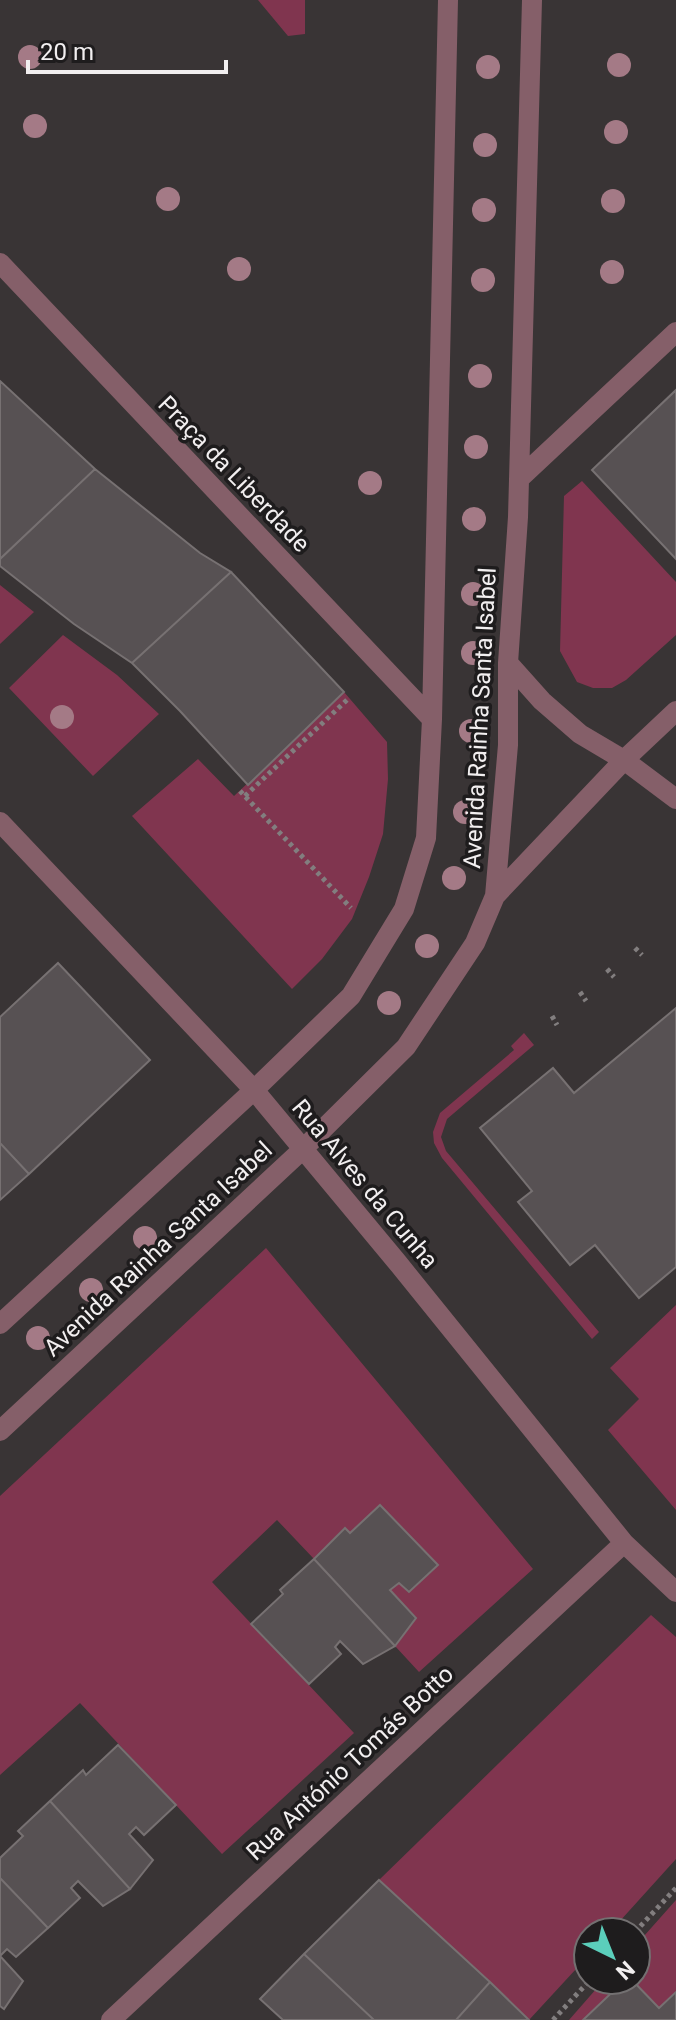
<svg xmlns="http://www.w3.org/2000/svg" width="676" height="2020" font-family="Roboto,sans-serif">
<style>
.green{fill:#80354f}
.building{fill:#575153;stroke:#777172;stroke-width:2}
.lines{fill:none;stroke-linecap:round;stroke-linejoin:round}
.path{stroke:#827e7f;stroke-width:5;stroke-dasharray:4 4;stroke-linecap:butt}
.minor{stroke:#855f69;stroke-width:20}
.tree{fill:#a47a86}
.labels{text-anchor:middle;stroke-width:7;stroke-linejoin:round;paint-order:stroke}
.street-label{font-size:24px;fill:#f2eff0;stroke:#1e1c1d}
</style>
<rect width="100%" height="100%" fill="#393435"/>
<!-- green -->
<path class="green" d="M258 0H305V34L288 36Z
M582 481 676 582V635L626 680 612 688H593L577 682 560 651 564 496Z
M0 585 34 612 0 644Z
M63 635 117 675 159 714 93 776 9 688Z
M344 692 387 742 388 779 383 834 369 877 352 919 322 959 292 989 132 816 198 759 234 796Z
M524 1033 534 1045 447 1119 441 1137 446 1151 599 1332 592 1339 442 1158 434 1143 433 1132 440 1113 514 1050 511 1046Z
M266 1248 533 1569 419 1672 395 1646 416 1617 390 1590 399 1583 409 1592 437 1565 380 1505 350 1533 344 1528 314 1559 277 1520 212 1582 354 1733 222 1854 80 1703 0 1775V1496Z
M676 1305V1510L608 1430 639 1399 610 1368Z
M651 1615 676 1637V1859L610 1932H588V1956L529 2020 379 1880Z
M676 1900V1992L659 2008 632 1980H636V1945Z
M604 1980H625L583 2020H569Z"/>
<!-- building -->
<path class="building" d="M0 381 95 469 0 559Z
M676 390V559L592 470Z
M95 469 200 553 231 572 132 663 74 624 0 566V559Z
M231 572 344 692 248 785 180 711 132 663Z
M58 963 150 1060 29 1174 0 1143V1017Z
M676 1008V1267L639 1298 595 1245 570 1265 518 1202 532 1191 480 1128 553 1068 574 1093Z
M0 1143 29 1174 0 1200Z
M380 1505 438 1565 409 1592 399 1583 390 1590 416 1618 395 1646 314 1559 345 1528 350 1533Z
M314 1559 395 1646 363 1664 340 1641 335 1647 341 1654 309 1684 251 1624 283 1594 280 1590Z
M118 1745 176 1805 144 1835 136 1827 129 1834 153 1860 130 1889 50 1801 83 1770 86 1775Z
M50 1801 130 1889 103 1906 78 1881 71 1888 80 1898 48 1928 0 1878V1858L23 1836 18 1831Z
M0 1878 48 1928 16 1957 7 1949 0 1956Z
M379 1880 490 1982 456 2020H374L304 1954Z
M304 1954 374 2020H283L260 1999Z
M0 1956 23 1981 4 2009 0 2006Z
M625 1980H632L659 2008 676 1992V2020H583Z
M490 1982 529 2020H456Z"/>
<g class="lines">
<!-- path -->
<path class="path" d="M240 791 351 908
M245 796 348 699
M635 948 642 955
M607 969 614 977
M580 992 586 1001
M552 1016 557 1025
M635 1932 676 1888
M553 2020 590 1980"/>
<!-- minor -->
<path class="minor" d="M0 263 432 719
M519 479 676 332
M508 663 542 701 580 734 624 760 676 799
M0 822 254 1090 397 1262 624 1543 676 1592
M495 896 624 760 676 711
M0 1324 254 1090 351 996 404 909 426 838 432 719 448 0
M0 1431 302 1150 406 1047 475 943 495 896 508 745V663L518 517 532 0
M111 2020 624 1543"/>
</g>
<!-- trees -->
<g class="tree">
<circle cx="30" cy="57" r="12"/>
<circle cx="619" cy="65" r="12"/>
<circle cx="488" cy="67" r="12"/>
<circle cx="35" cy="126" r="12"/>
<circle cx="616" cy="132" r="12"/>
<circle cx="485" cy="145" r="12"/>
<circle cx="168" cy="199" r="12"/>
<circle cx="613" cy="201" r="12"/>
<circle cx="484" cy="210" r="12"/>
<circle cx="239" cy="269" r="12"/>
<circle cx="612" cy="272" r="12"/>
<circle cx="483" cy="280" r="12"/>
<circle cx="480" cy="376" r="12"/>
<circle cx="476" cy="447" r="12"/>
<circle cx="370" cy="483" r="12"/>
<circle cx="474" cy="519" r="12"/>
<circle cx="473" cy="594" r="12"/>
<circle cx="473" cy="653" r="12"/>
<circle cx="62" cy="717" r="12"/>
<circle cx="471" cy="731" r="12"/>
<circle cx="465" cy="812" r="12"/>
<circle cx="454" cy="878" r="12"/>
<circle cx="427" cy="946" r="12"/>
<circle cx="389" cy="1003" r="12"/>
<circle cx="145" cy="1238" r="12"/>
<circle cx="91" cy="1290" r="12"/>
<circle cx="38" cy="1338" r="12"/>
</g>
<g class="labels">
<!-- street labels -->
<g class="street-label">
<text transform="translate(234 474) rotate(46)" y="8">Praça da Liberdade</text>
<text transform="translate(480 718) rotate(-87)" y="8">Avenida Rainha Santa Isabel</text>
<text transform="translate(365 1184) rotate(50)" y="8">Rua Alves da Cunha</text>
<text transform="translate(158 1249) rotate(-43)" y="8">Avenida Rainha Santa Isabel</text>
<text transform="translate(350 1763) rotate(-43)" y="8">Rua António Tomás Botto</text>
</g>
</g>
<!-- north arrow -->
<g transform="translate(612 1956) rotate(137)"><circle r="38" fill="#1e1c1d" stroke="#737071" stroke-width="2"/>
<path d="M0-6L14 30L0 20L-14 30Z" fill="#5bcebb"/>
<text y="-12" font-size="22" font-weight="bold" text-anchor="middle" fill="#f2eff0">N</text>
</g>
<!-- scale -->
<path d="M28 60v12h198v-12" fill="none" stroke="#f2eff0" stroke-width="4"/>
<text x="40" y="60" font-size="24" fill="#f2eff0" stroke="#1e1c1d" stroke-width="6" paint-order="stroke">20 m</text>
</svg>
